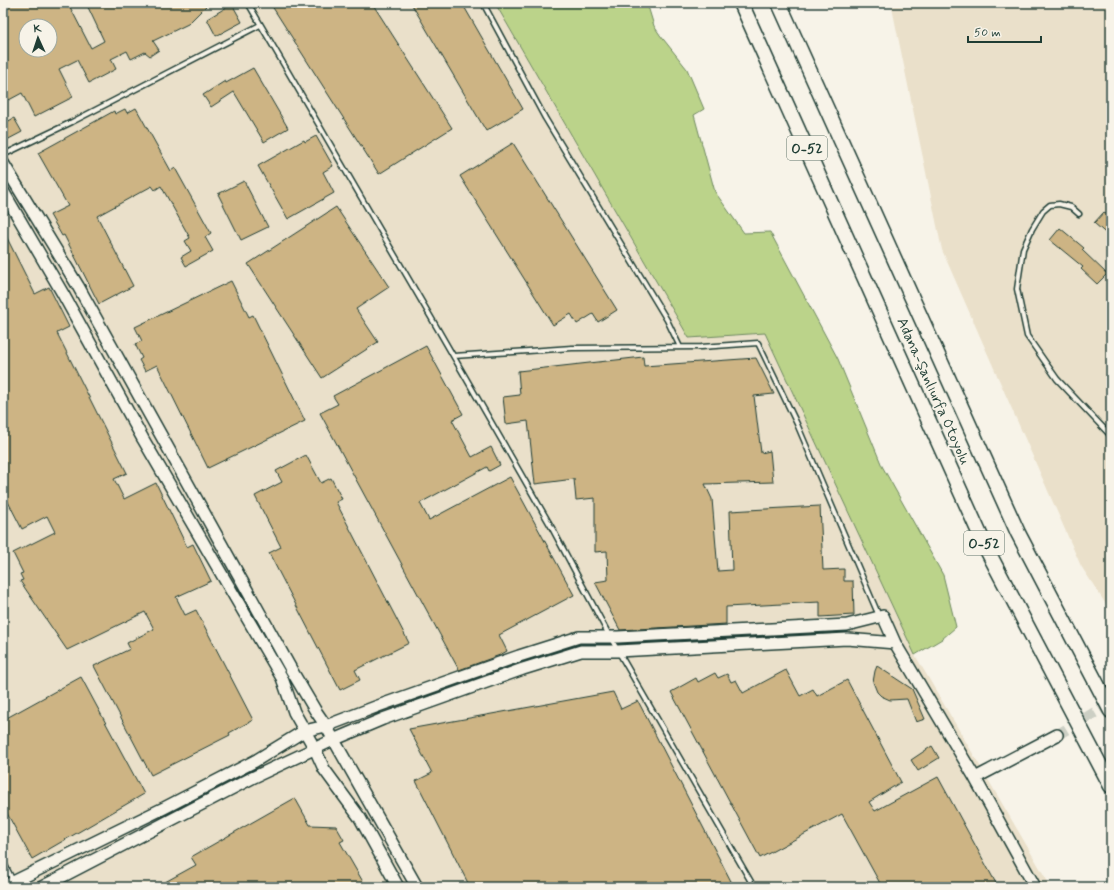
<svg xmlns="http://www.w3.org/2000/svg" width="1114" height="890" font-family="Mynerve,sans-serif">
<style>
.built{fill:#eae0ca;fill-rule:evenodd}
.green{fill:#bbd38a;stroke:#6d885f}
.building{fill:#cdb484;stroke:#1f3d34;fill-rule:evenodd}
.lines{fill:none;stroke-linecap:round;stroke-linejoin:round}
.secondary-tunnel{stroke:#cccfc4;stroke-width:11;stroke-dasharray:11 5.5;stroke-linecap:butt}
.lane-casing{stroke:#1f3d34;stroke-width:7}
.secondary-casing{stroke:#1f3d34;stroke-width:14}
.highway-casing{stroke:#1f3d34;stroke-width:17}
.lane{stroke:#f7f3e8;stroke-width:4}
.secondary{stroke:#f7f3e8;stroke-width:11}
.highway{stroke:#f7f3e8;stroke-width:14}
.labels{text-anchor:middle;stroke-width:3.5;stroke-linejoin:round;paint-order:stroke}
.shield{fill:#f7f3e8;stroke:#60746a;stroke-width:1}
.shield-label{font-size:14px;font-weight:bold;fill:#1f3d34}
.street-label{font-size:15px;fill:#1f3d34;stroke:#f7f3e8}
</style>
<rect width="100%" height="100%" fill="#f7f3e8"/>
<filter id="ink" filterUnits="userSpaceOnUse"><feTurbulence type="fractalNoise" baseFrequency=".025" numOctaves="2"/><feDisplacementMap in="SourceGraphic" scale="8" xChannelSelector="R" yChannelSelector="G"/><feConvolveMatrix kernelMatrix="1 2 1 2 8 2 1 2 1" color-interpolation-filters="sRGB"/></filter>
<g filter="url(#ink)">
<!-- built -->
<path class="built" d="M3 3H495L689 338 765 333 915 655 1051 887H3ZM26 26H50V50H26Z
M891 3H1111V612L1081 566 942 250Z"/>
<!-- green -->
<path class="green" d="M495 3H647L654 26 660 35 687 69 704 109 694 115 715 192 744 233 770 232 838 359 882 466 943 575 956 627 942 639 915 655 765 333 689 338Z"/>
<!-- building -->
<path class="building" d="M3 3H68L91 48 104 41 86 3H209L188 24 153 41 159 50 150 56 145 52 131 59 127 51 111 59 116 69 89 83 77 60 59 69 73 97 34 117 22 93 9 100 3 88ZM26 26H50V50H26Z
M270 3H372L452 128 379 174Z
M411 3H462L523 109 486 131Z
M232 4 242 22 216 36 207 19Z
M253 68 288 128 264 142 234 92 211 107 203 95 225 81 226 83Z
M136 108 171 171 175 168 211 233 205 237 213 251 186 266 181 257 191 251 185 241 190 238 161 186 155 190 152 186 97 216 133 286 99 304 64 235 62 236 50 215 68 206 38 153 114 111 115 114 125 109 127 113Z
M14 118 22 132 3 142V124Z
M316 136 333 166 323 172 334 193 288 219 258 166 304 140 305 142Z
M513 143 617 310 598 322 593 314 577 324 571 314 553 325 460 176Z
M244 181 268 227 241 240 218 194Z
M336 207 389 287 356 309 378 342 322 378 248 264Z
M1104 212 1111 218V238L1094 223Z
M1060 228 1084 248 1082 250 1107 274 1097 284 1081 269 1083 267 1050 240Z
M3 230 35 294 49 287 69 327 57 333 127 473 114 479 124 499 156 483 187 547 193 544 211 581 176 597 185 615 196 610 253 720 229 733 230 735 151 775 94 666 130 649 127 643 154 629 145 612 67 650 20 581 23 580 20 574 23 573 13 553 55 532 47 516 22 529 3 492Z
M231 281 249 317 253 315 305 421 208 468 157 365 145 371 139 360 142 358 135 344 142 341 135 327Z
M426 346 463 414 452 420 472 457 491 447 500 465 489 471 487 467 420 503 429 520 510 477 574 595 499 635 507 651 500 655 459 670 320 413 338 404 333 396Z
M643 357 644 366 756 358 774 394 754 396 761 453 770 451 773 482 705 484 712 499 718 571 732 570 730 511 820 506 823 570 844 569V581H853L854 615 820 617V602L726 607V624L620 630 595 582 608 580 607 551 595 552V498L576 500 574 479 535 484 528 421 506 424 503 397 520 395 518 371Z
M306 455 321 483 331 478 342 499 336 502 409 643 355 670 360 680 340 690 269 553 281 547 255 496 282 482 276 471Z
M877 666 912 689 925 719 916 722 907 699 890 700 881 696 877 692 873 682 875 671Z
M786 670 800 696 813 689 817 696 847 680 901 782 869 802 875 811 938 777 998 887H882L842 814 760 858 671 692 696 678 698 682 715 673 718 678 727 674 731 682 736 680 743 693Z
M81 677 144 794 32 859 3 806V720Z
M613 692 621 709 638 701 734 887H470L416 781 432 773 409 729Z
M932 746 939 758 918 771 911 760Z
M295 798 310 825 336 826 344 840 340 842 366 887H156L196 865 191 857Z"/>
<g class="lines">
<!-- secondary-tunnel -->
<path class="secondary-tunnel" d="M1057 735 1111 703"/>
<defs>
<path id="lane" d="M248 3 436 326 552 528 610 637 754 887
M483 3 545 118 667 320 680 347
M3 155 72 122 260 25
M1079 214 1071 207 1059 204 1050 205 1043 211 1032 229 1023 249 1017 289 1027 336 1057 379 1111 436
M454 356 572 348 701 347 758 343 797 424 879 616
M3 861 16 887"/>
<path id="secondary" d="M3 163 78 286 292 671 315 710 326 726 417 887
M3 191 63 294 143 439 282 678 294 712 315 749 324 769 360 818 398 887
M975 778 1057 735
M3 887 164 808 255 761 304 731 326 726 378 706 519 656 579 637H618L847 625 883 616 895 643 975 778 1035 887
M42 887 252 778 333 740 383 719 523 669 581 651H618L847 639 895 643"/>
<path id="highway" d="M741 3 986 548 1111 786
M779 3 1018 533 1111 711"/>
</defs>
<!-- lane casing -->
<use href="#lane" class="lane-casing"/>
<!-- secondary casing -->
<use href="#secondary" class="secondary-casing"/>
<!-- highway casing -->
<use href="#highway" class="highway-casing"/>
<!-- lane -->
<use href="#lane" class="lane"/>
<!-- secondary -->
<use href="#secondary" class="secondary"/>
<!-- highway -->
<use href="#highway" class="highway"/>
</g>
</g>
<g class="labels">
<!-- shield labels -->
<g class="shield">
<rect x="787" y="136" width="40" height="24" rx="3"/>
<rect x="964" y="531" width="40" height="24" rx="3"/>
</g>
<g class="shield-label">
<text x="807" y="153">O-52</text>
<text x="984" y="548">O-52</text>
</g>
<!-- street labels -->
<g class="street-label">
<text transform="translate(934 391) rotate(66)" y="5">Adana-Şanlıurfa Otoyolu</text>
</g>
</g>
<!-- margin -->
<rect width="1114" height="890" fill="none" stroke="#f7f3e8" stroke-width="16"/>
<rect x="8" y="8" width="1098" height="874" fill="none" stroke="#1f3d34" stroke-width="1.5" filter="url(#ink)"/>
<!-- north arrow -->
<g transform="translate(38 38) rotate(357)"><circle r="19" fill="#f7f3e8" stroke="#a1aaa0"/>
<path d="M0-3L7 15L0 10L-7 15Z" fill="#1f3d34"/>
<text y="-6" font-size="11" font-weight="bold" text-anchor="middle" fill="#1f3d34">K</text>
</g>
<!-- scale -->
<path d="M968 36v6h73v-6" fill="none" stroke="#1f3d34" stroke-width="2"/>
<text x="974" y="36" font-size="12" fill="#1f3d34" stroke="#f7f3e8" stroke-width="3" paint-order="stroke">50 m</text>
</svg>
